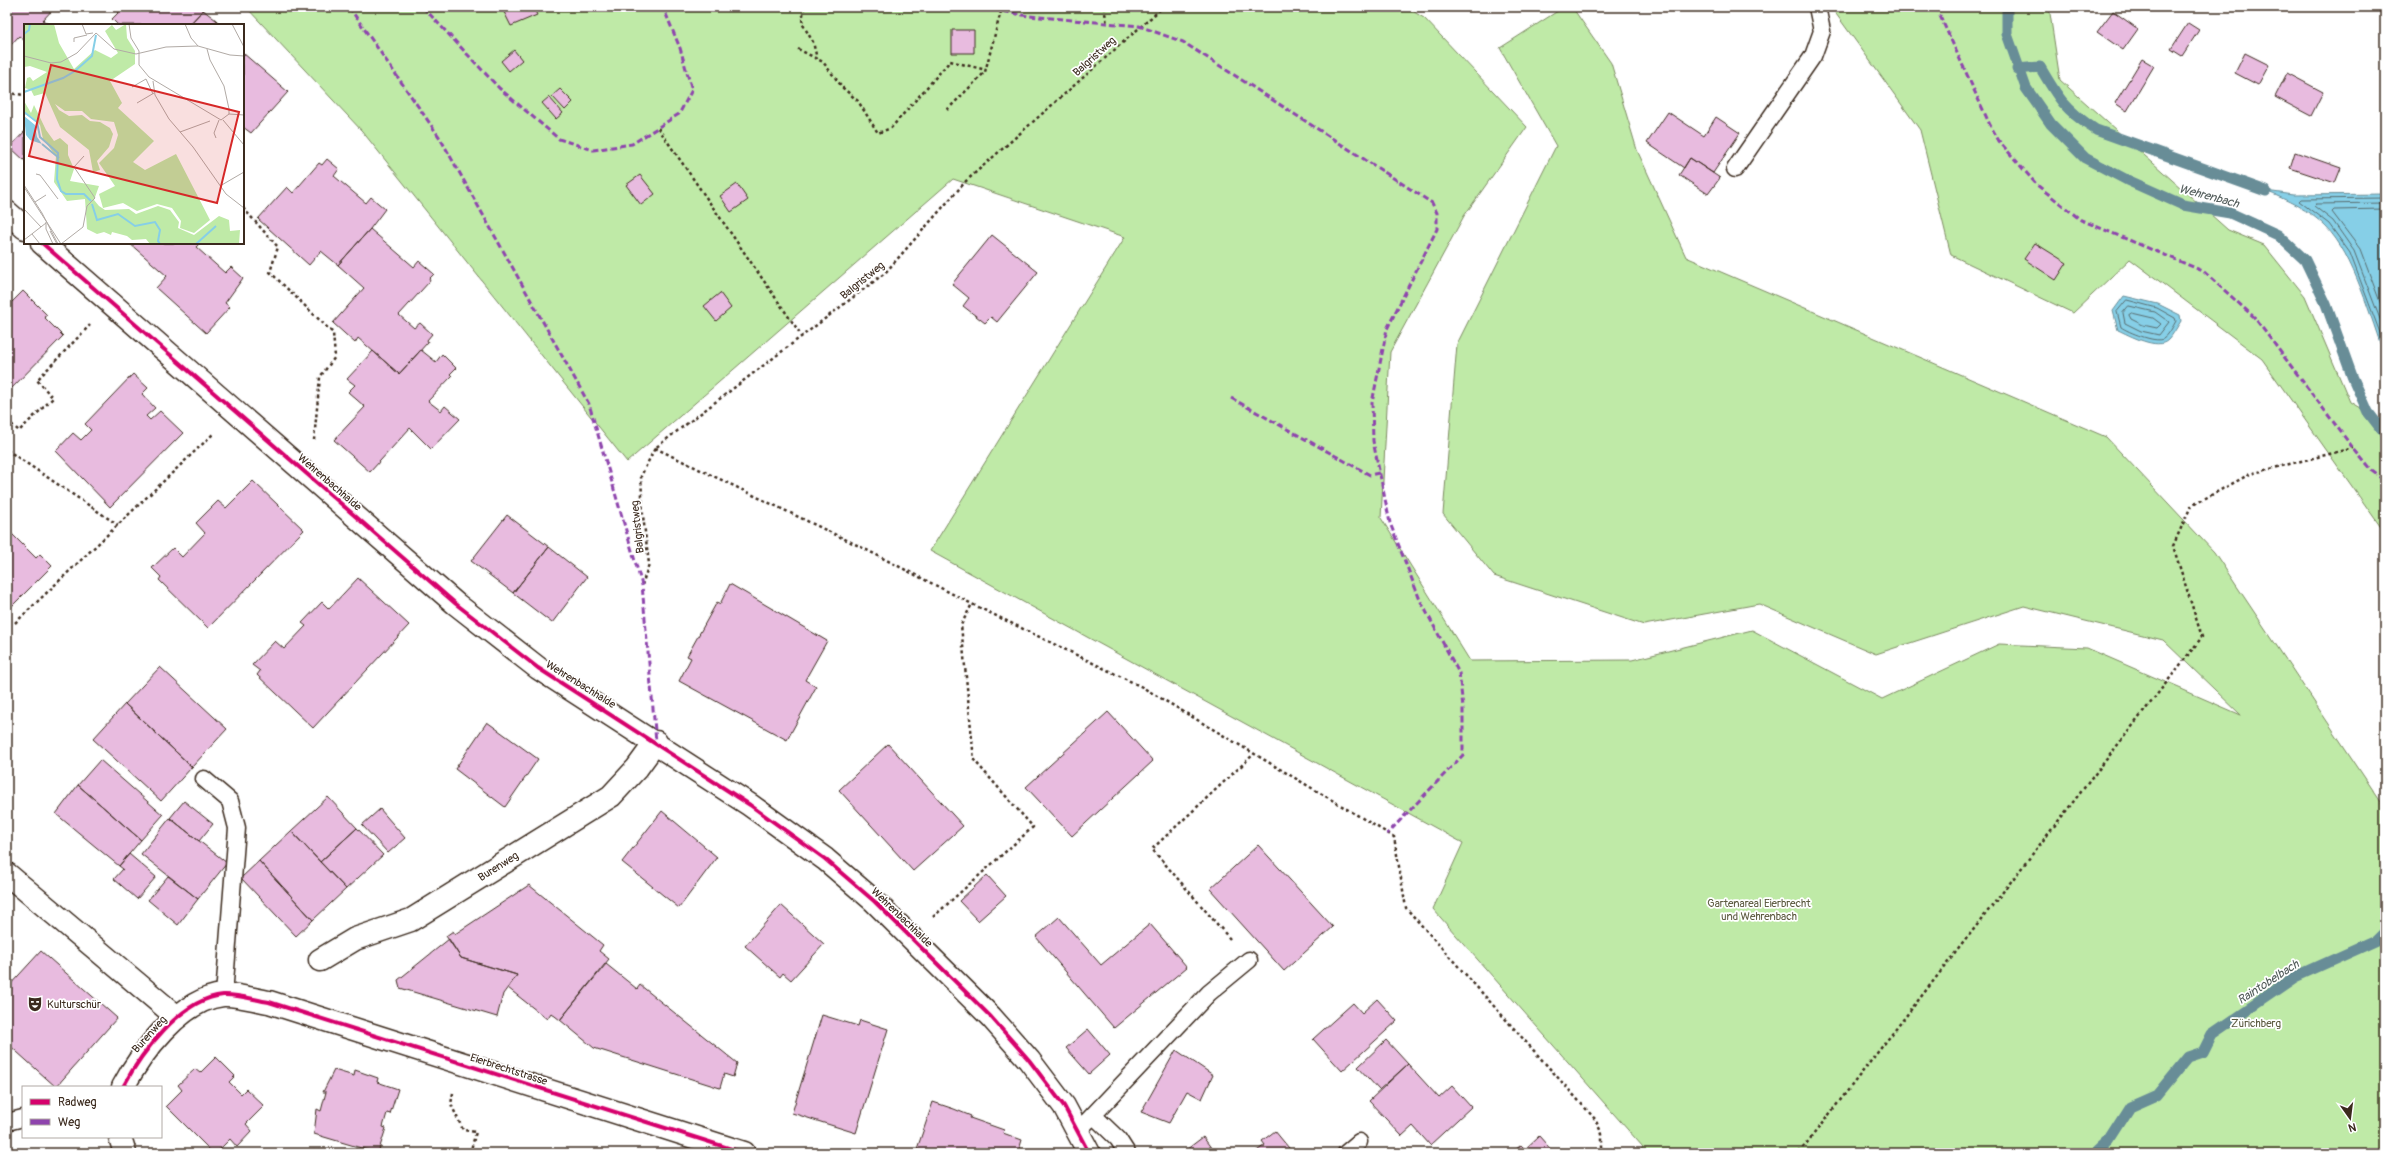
<svg xmlns="http://www.w3.org/2000/svg" width="2392" height="1160" font-family="Pangolin,sans-serif">
<style>
.green{fill:#bfeaa7;stroke:#7d8a62}
.water{fill:#86cfe7;stroke:#688d97}
.lines{fill:none;stroke-linecap:round;stroke-linejoin:round}
.shore{stroke:#596c6e;stroke-width:1}
.stream{stroke:#688d97;stroke-width:11}
.building{fill:#e8bbdf;stroke:#3b2a1e}
.lane-casing{stroke:#3b2a1e;stroke-width:19}
.street-casing{stroke:#3b2a1e;stroke-width:25}
.path{stroke:#3b2a1e;stroke-width:2.5;stroke-dasharray:3 3;stroke-linecap:butt}
.lane{stroke:#fff;stroke-width:16}
.street{stroke:#fff;stroke-width:22}
.quiet{stroke:#8e44ad;stroke-width:3;stroke-dasharray:6 3;stroke-linecap:butt}
.cycleway-casing{stroke:#fff;stroke-width:6}
.cycleway{stroke:#d6006c;stroke-width:4}
.labels{text-anchor:middle;stroke-width:3.5;stroke-linejoin:round;paint-order:stroke}
.street-label{font-size:11px;fill:#3b2a1e;stroke:#fff}
.park-label{font-size:11px;fill:#5c5a40;stroke:#fff}
.poi-label{font-size:11px;fill:#3b2a1e;stroke:#fff;text-anchor:start}
.water-label{font-size:12px;font-style:italic;fill:#525c5a;stroke:#fff}
.inset-river{fill:none;stroke:#86cfe7;stroke-width:2}
.inset-road{fill:none;stroke:#b1aaa5;stroke-width:1}
.view{fill:#d62828;fill-opacity:0.15;stroke:#d62828;stroke-width:2}
.inset-edge{fill:none;stroke:#3b2a1e;stroke-width:2}
</style>
<rect width="100%" height="100%" fill="#fff"/>
<filter id="ink" filterUnits="userSpaceOnUse"><feTurbulence type="fractalNoise" baseFrequency=".025" numOctaves="2"/><feDisplacementMap in="SourceGraphic" scale="8" xChannelSelector="R" yChannelSelector="G"/><feConvolveMatrix kernelMatrix="1 2 1 2 8 2 1 2 1" color-interpolation-filters="sRGB"/></filter>
<g filter="url(#ink)">
<!-- green -->
<path class="green" d="M246 7H1406L1424 18 1527 127 1464 216 1390 352 1381 518 1470 661 1632 660 1752 630 1882 699 1999 644 2087 648 2241 715 2163 640 2024 606 1876 654 1759 604 1644 625 1494 576 1443 514 1457 344 1556 146 1500 48 1564 7H1572L1611 63 1637 150 1686 257 2106 437 2214 552 2385 808V1153H1638L1643 1147 1433 909 1463 843 930 551 1125 237 953 179 627 462 362 131Z
M1831 7H2049L2060 80 2228 230 2264 245 2305 296 2350 402 2385 423V533L2262 359 2130 259 2073 313 1951 255 1920 130Z"/>
<!-- water -->
<path class="water" d="M2266 191 2294 195 2385 194V357C2371 319 2354 255 2326 227 2310 210 2286 200 2266 191Z
M2124 296 2158 304 2180 315 2181 321C2177 327 2173 335 2168 340 2158 351 2129 335 2118 330L2113 311Z"/>
<g class="lines">
<!-- shore -->
<path class="shore" d="M2385 198 2301 199 2299 201 2329 224 2350 253 2385 346
M2385 203 2316 204 2314 206 2333 221 2354 251 2385 332
M2385 209 2334 210 2332 212 2360 249 2385 315
M2127 300 2157 308 2175 318 2176 321C2173 326 2169 335 2163 339 2155 343 2128 332 2121 327L2117 312Z
M2129 306 2155 312 2169 322 2159 335 2141 331 2125 323 2123 313Z
M2132 313 2153 318 2161 324 2157 328 2143 325 2131 319 2129 315Z"/>
<!-- stream -->
<path class="stream" d="M2007 7V34L2026 88 2051 124 2085 158 2127 180 2183 205 2230 213 2278 235 2305 260 2326 304 2352 376 2368 412 2385 434
M2017 69 2040 67C2058 98 2065 110 2096 130L2266 191
M2095 1153 2109 1140 2130 1107 2157 1095 2188 1057 2203 1052 2212 1034 2295 977 2375 941 2385 931"/>
</g>
<!-- building -->
<path class="building" d="M7 7H55L43 20 49 25H25V41L19 36 7 49Z
M124 7H206L189 25H118L112 19Z
M515 7H533L537 15 511 26 504 12Z
M203 10 216 20 221 25H189Z
M2113 11 2138 29 2123 50 2097 32Z
M2188 23 2199 30 2182 56 2171 49Z
M952 30H974V53H952Z
M514 50 522 60 509 71 501 61Z
M243 53 288 92 251 133 243 127Z
M2245 53 2269 65 2258 85 2235 73Z
M2142 59 2154 66 2127 111 2115 103Z
M2287 73 2323 92 2311 116 2275 97Z
M560 89 573 102 565 110 552 96Z
M549 97 563 113 556 119 542 103Z
M1668 112 1704 136 1716 117 1740 133 1713 173 1690 158 1684 168 1647 143Z
M25 131V161L10 147Z
M2295 152 2341 168 2335 183 2290 168Z
M1690 158 1720 178 1708 194 1679 175Z
M327 159 339 169 334 176 366 203 371 197 385 209 370 229 338 265 321 251 309 265 258 219 287 187 293 193 319 163 322 165Z
M640 175 655 194 641 205 626 185Z
M737 184 748 200 731 212 720 196Z
M370 229 414 267 419 261 434 274 429 279 430 281 399 315 414 328 420 323 432 334 427 340 428 342 399 374 358 338 355 343 333 323 364 288 338 265Z
M992 235 1038 272 997 322 991 317 985 323 963 306 969 298 952 284Z
M129 243H200L196 247 225 273 231 267 243 278 225 303 230 307 206 333 156 288 167 276Z
M2035 243 2067 263 2056 280 2024 259Z
M23 291 47 315 44 317 63 336 7 393V307Z
M720 293 731 308 716 321 704 306Z
M421 350 436 362 442 354 456 368 450 374 452 376 428 401 441 411 445 406 460 419 431 449 410 428 370 472 334 440 365 407 348 392 355 385 347 379 373 351 399 374Z
M133 374 148 388 142 394 155 408 146 416 150 420 160 411 183 433 110 507 56 451 73 433 81 440 91 430 85 424Z
M253 481 304 530 208 628 159 580 161 577 152 568 173 548 182 557 205 533 196 523 218 501 226 508Z
M507 515 549 547 513 593 471 561Z
M7 529 36 558 40 554 52 566 7 611Z
M549 547 587 577 552 623 513 593Z
M358 578 409 625 313 728 257 675 260 671 252 665 275 641 284 649 306 626 302 623 322 602 329 609Z
M730 584 827 641 805 680 816 687 787 740 679 681 691 658 687 656 717 602 720 604Z
M160 667 227 729 192 767 125 704Z
M125 704 192 767 161 801 93 739Z
M1108 712 1153 761 1072 836 1026 787Z
M487 722 538 759 505 807 455 769Z
M888 744 963 826 913 871 839 790Z
M100 760 163 815 141 840 78 785Z
M78 785 141 840 119 866 56 814Z
M328 797 357 828 320 862 291 831Z
M184 801 213 824 199 841 170 818Z
M380 809 405 838 388 853 362 825Z
M662 811 717 857 679 908 622 862Z
M170 818 227 863 198 899 141 854Z
M357 828 383 855 346 889 320 862Z
M291 831 346 889 313 920 259 861Z
M1258 845 1333 927 1284 971 1210 889Z
M129 854 156 877 137 899 114 879 123 869 119 866Z
M259 861 313 920 296 936 241 878Z
M987 875 1006 896 978 921 959 901Z
M168 876 198 899 178 925 148 900Z
M529 885 603 945 599 951 609 959 560 1020 551 1013 547 1019 508 988 517 975 461 958 446 936 453 931 455 934Z
M781 905 824 944 791 980 783 973 780 977 745 946Z
M1059 917 1101 965 1150 924 1187 967 1114 1028 1036 937Z
M449 939 461 958 517 975 503 994 497 1017 400 988 398 980Z
M41 951 117 1018 56 1087 7 1043V988Z
M606 964 637 989 640 985 737 1063 733 1077 724 1074 720 1088 594 1048 560 1020Z
M1377 999 1397 1021 1342 1071 1313 1039 1353 1003 1362 1013Z
M822 1015 858 1026 860 1020 888 1029 856 1133 792 1113Z
M1088 1029 1110 1055 1089 1074 1066 1048Z
M1386 1040 1408 1064 1379 1090 1358 1067Z
M1176 1050 1213 1075 1202 1099 1187 1091 1169 1123 1141 1112Z
M216 1057 235 1076 229 1082 241 1094 246 1089 264 1106 246 1124 252 1131 237 1147 230 1139 216 1153H213L166 1106 182 1090 178 1085 195 1069 200 1073Z
M1408 1064 1439 1098 1452 1086 1471 1107 1430 1145 1413 1126 1402 1136 1369 1101Z
M334 1070 354 1076 355 1070 378 1078 377 1082 398 1089 390 1114 387 1113 383 1127 386 1128 378 1153 314 1134 317 1109 321 1111 326 1092H323Z
M933 1102 954 1109 971 1116 970 1118 1004 1130 1003 1133 1022 1140 1018 1153H928L917 1149Z
M1275 1131 1293 1153H1254L1265 1145 1262 1141Z
M1539 1136 1554 1153H1512L1521 1145 1525 1149Z
M1203 1137 1215 1153H1182Z"/>
<g class="lines">
<defs>
<path id="lane" d="M1735 169 1813 56 1822 31 1817 7
M204 779 230 801 237 828 224 995
M1093 1115 1118 1139 1127 1153
M7 1122 23 1118
M1078 1131 1209 993 1249 960
M1346 1153 1359 1142"/>
<path id="street" d="M7 212 25 228
M42 243 456 604 538 668 750 805 825 859 874 901 991 1017 1029 1060 1064 1106 1089 1153
M7 874 177 1017
M320 960 355 939 411 920 611 796 637 768 656 742
M123 1087C141 1053 181 999 223 995 237 994 255 1000 269 1002L744 1153
M120 1137 125 1153"/>
</defs>
<!-- lane casing -->
<use href="#lane" class="lane-casing"/>
<!-- street casing -->
<use href="#street" class="street-casing"/>
<!-- path -->
<path class="path" d="M804 7 802 23 813 42 817 59
M1104 7 1107 24
M798 49 823 62 843 88 858 101 878 133 891 128 950 61 986 70
M7 93 25 95
M947 110 985 72 1001 11
M658 128 802 336
M243 208 278 247 270 272 333 333 335 357 320 377 314 440
M7 420 19 431 53 398 37 380 90 325
M655 448 857 545 972 604 1142 687 1394 837 1406 908 1595 1119 1602 1134V1153
M7 450 118 525
M642 585 649 564 643 516 641 476 655 448 885 273 966 181 1163 7
M15 623 213 434
M933 917 1033 827 974 760 961 625 972 604
M1230 939 1152 849 1255 753
M453 1093 451 1104 463 1130 476 1132 470 1153
M1799 1153 2202 637 2173 546 2191 506 2250 474 2353 448"/>
<!-- lane -->
<use href="#lane" class="lane"/>
<!-- street -->
<use href="#street" class="street"/>
<!-- quiet -->
<path class="quiet" d="M349 7 440 138 589 404 642 585 656 742
M423 7 499 88 559 139 593 150 632 144 679 114 692 90 680 48 663 7
M977 7 1029 16 1139 26 1183 42 1432 203 1437 213V229L1387 329 1372 403 1373 441 1390 523 1420 600 1459 673 1463 707V755L1387 834
M1936 7 1990 125 1999 141 2037 185 2081 220 2203 271 2254 317 2353 448 2372 471 2385 481
M1231 398 1370 475 1379 473"/>
<defs>
<path id="cycleway" d="M42 243 456 604 538 668 750 805 825 859 874 901 991 1017 1029 1060 1064 1106 1089 1153
M123 1087C141 1053 181 999 223 995 237 994 255 1000 269 1002L744 1153"/>
</defs>
<!-- cycleway casing -->
<use href="#cycleway" class="cycleway-casing"/>
<!-- cycleway -->
<use href="#cycleway" class="cycleway"/>
</g>
</g>
<!-- icons -->
<defs>
<symbol id="theatre-bare" viewBox="-9 -9 18 18"><path d="M-5-5.5Q0-4 5-5.5V0Q5 5 0 6Q-5 5-5 0ZM-3.3-2.5H-1v1.5H-3.3ZM1-2.5H3.3v1.5H1ZM-2.8 1Q0 5.5 2.8 1Z" fill="#3b2a1e" stroke="#fff" stroke-width="2.5" paint-order="stroke"/></symbol>
</defs>
<g fill-rule="evenodd">
<use href="#theatre-bare" x="24" y="993" width="22" height="22"/>
</g>
<g class="labels">
<!-- street labels -->
<g class="street-label">
<text transform="translate(1094 56) rotate(-42)" y="4">Balgristweg</text>
<text transform="translate(862 280) rotate(-39)" y="4">Balgristweg</text>
<text transform="translate(330 482) rotate(41)" y="4">Wehrenbachhalde</text>
<text transform="translate(637 527) rotate(-96)" y="4">Balgristweg</text>
<text transform="translate(581 684) rotate(32)" y="4">Wehrenbachhalde</text>
<text transform="translate(498 866) rotate(-32)" y="4">Burenweg</text>
<text transform="translate(902 917) rotate(44)" y="4">Wehrenbachhalde</text>
<text transform="translate(149 1034) rotate(-48)" y="4">Burenweg</text>
<text transform="translate(509 1069) rotate(18)" y="4">Eierbrechtstrasse</text>
</g>
<!-- park labels -->
<g class="park-label">
<text x="1759" y="907">Gartenareal Eierbrecht<tspan x="1759" dy="13">und Wehrenbach</tspan></text>
<text x="2256" y="1027">Zürichberg</text>
</g>
<!-- poi labels -->
<g class="poi-label">
<text x="47" y="1008">Kulturschür</text>
</g>
<!-- water labels -->
<g class="water-label">
<text transform="translate(2209 196) rotate(15)" y="4">Wehrenbach</text>
<text transform="translate(2268 982) rotate(-33)" y="4">Raintobelbach</text>
</g>
</g>
<!-- overview -->
<g transform="translate(24 24)">
<rect width="220" height="220" fill="#fff"/>
<path d="M0 0H30L35 19 50 45 71 26 87 34 94 29 81 7 88 1 92 6 102 0 103 14 111 27V40L86 57 98 79 94 84 130 117 109 138 121 146 152 130 186 196 170 209 156 204 157 197 148 184 133 180 113 187 99 179 79 184 75 170 91 162 75 139 90 124 94 111 90 98 67 95 58 87H41L31 80 35 86 45 92 58 91 66 97 76 98 86 104 89 110 85 123 73 137 76 146 69 148 65 126 36 103 21 69 10 72 7 66 1 64 3 54 6 53 9 57 23 48 6 42 0 43ZM0 77 7 89 10 81 22 106 30 117 36 114 44 121V131L50 145 46 157 75 162 70 176 75 182 81 186 105 185 112 190 134 182 146 186 155 198 154 204 170 211 195 192 205 196 206 207 216 206 215 220H126L122 215 108 216 103 212 88 208 87 211 80 208 73 210 63 205 61 175 43 177 30 158 32 132 19 115 16 101 8 93 0 90Z" fill="#bfeaa7"/>
<path d="M0 92 11 101 13 113 18 120 6 116 2 111Z" fill="#86cfe7"/>
<path class="inset-river" d="M0 10 5 6 6 0M0 68 39 54 51 47 68 32 72 11M0 88 13 98 16 113 34 129 33 155 37 167 42 170H60L67 177M18 120 35 134M68 180 73 196 94 190 111 202 131 198 136 206 134 217 136 220M172 220 192 202"/>
<path class="inset-road" d="M58 0 62 10 69 9M105 0 107 14 115 27V41L125 53 197 96 205 90V85L200 62 186 36 183 25M161 0 167 14 174 22M208 0 220 23M50 18V14L63 11M0 32 27 39 37 38 53 29 72 9 90 25 112 30 142 23 174 22 206 31 220 32M129 57 131 71 145 95 169 123 202 170 220 184M108 63 122 55 129 70M113 79 130 69M205 90 220 91M199 96 220 121M156 108 186 97M192 114 190 109 195 96M12 150 16 151 34 175M0 161 18 189 34 220M196 162 220 148M0 163 37 220M11 178 22 171M0 185 17 203M22 198V205L29 220M26 207 33 220M8 210 16 220M0 216 22 199M37 220 59 203 63 182 71 174 50 143 60 132"/>
<path class="view" d="M27 41 215 88 193 179 5 132Z"/>
<rect width="220" height="220" class="inset-edge"/>
</g>
<!-- margin -->
<rect width="2392" height="1160" fill="none" stroke="#fff" stroke-width="24"/>
<rect x="12" y="12" width="2368" height="1136" fill="none" stroke="#3b2a1e" stroke-width="1.5" filter="url(#ink)"/>
<!-- legend -->
<rect x="22" y="1086" width="140" height="52" fill="#ffffff" stroke="#b1aaa5"/>
<rect x="30" y="1099" width="20" height="6" fill="#d6006c" stroke="#b1aaa5"/>
<text x="58" y="1106" font-size="12" fill="#3b2a1e">Radweg</text>
<rect x="30" y="1119" width="20" height="6" fill="#8e44ad" stroke="#b1aaa5"/>
<text x="58" y="1126" font-size="12" fill="#3b2a1e">Weg</text>
<!-- north arrow -->
<g transform="translate(2350 1118) rotate(166)" stroke="#ffffff" stroke-width="3" paint-order="stroke">
<path d="M0-3L7 15L0 10L-7 15Z" fill="#3b2a1e"/>
<text y="-6" font-size="11" font-weight="bold" text-anchor="middle" fill="#3b2a1e">N</text>
</g>
</svg>
